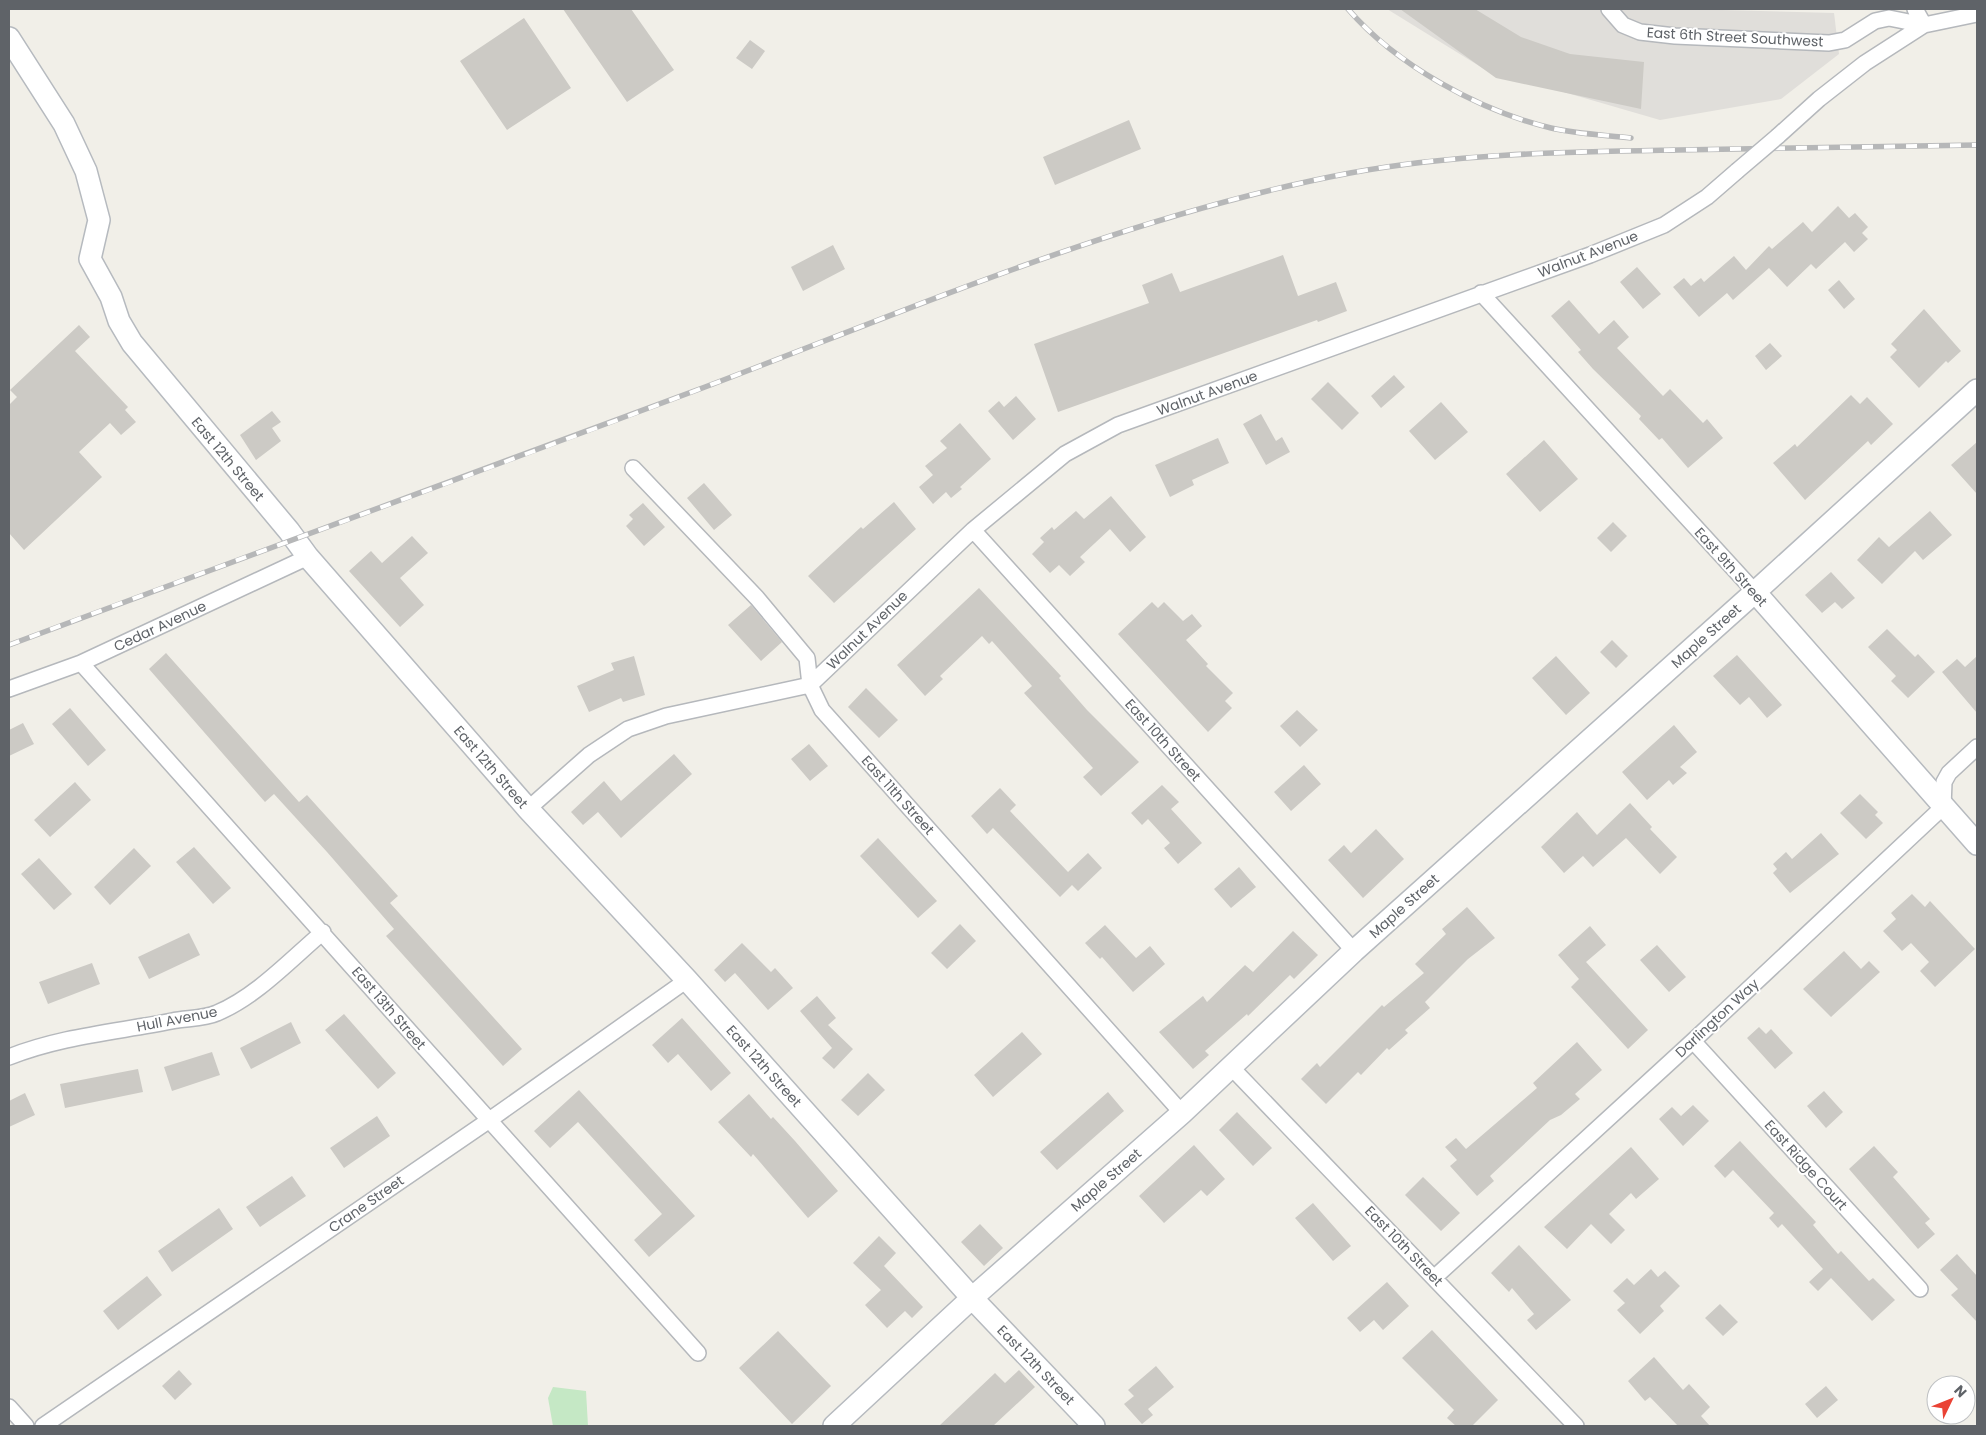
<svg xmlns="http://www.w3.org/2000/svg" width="1986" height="1435" font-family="Poppins,sans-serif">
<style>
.industrial{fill:#e0deda}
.green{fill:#c5e8c5}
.building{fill:#cccac5}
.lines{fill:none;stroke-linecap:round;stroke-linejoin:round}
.street-casing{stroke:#b5b8bc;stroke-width:18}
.secondary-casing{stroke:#b6babf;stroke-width:24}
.street{stroke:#fff;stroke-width:15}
.secondary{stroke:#fff;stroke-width:21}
.rail-casing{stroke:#b6b7b8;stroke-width:5.5}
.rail{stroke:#fff;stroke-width:4;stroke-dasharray:11;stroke-linecap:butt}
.street-bridge-casing{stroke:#b5b8bc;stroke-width:18;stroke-linecap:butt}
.street-bridge{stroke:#fff;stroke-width:15}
.labels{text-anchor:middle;stroke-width:4;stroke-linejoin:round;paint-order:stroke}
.street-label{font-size:14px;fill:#5f6368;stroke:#fff}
</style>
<rect width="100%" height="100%" fill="#f1efe8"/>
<!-- industrial -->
<path class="industrial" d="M1387 9H1683L1834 13 1839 54 1781 99 1660 120 1484 69Z"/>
<!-- green -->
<path class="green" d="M553 1387 586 1391 588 1426H553L548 1398Z"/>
<!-- building -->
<path class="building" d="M563 9H631L674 70 627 102Z
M1400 9H1475L1521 37 1570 54 1644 62 1641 109 1496 78Z
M524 18 571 88 507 130 460 61Z
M750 40 765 51 752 69 736 58Z
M1129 120 1141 149 1055 185 1043 157Z
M1838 206 1849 218 1855 213 1868 227 1862 233 1868 239 1854 252 1845 242 1816 269 1811 264 1787 287 1769 268 1733 300 1727 293 1699 317 1673 287 1684 278 1691 286 1701 278 1704 282 1734 256 1746 270 1769 246 1772 249 1803 222 1812 232Z
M833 245 845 269 803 291 791 267Z
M1283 255 1298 296 1336 282 1347 311 1318 322 1317 320 1058 412 1034 344 1149 303 1142 285 1172 273 1180 292Z
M1637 267 1661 294 1643 309 1620 282Z
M1839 280 1855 299 1844 309 1828 290Z
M1569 300 1599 334 1614 320 1629 337 1617 348 1663 396 1670 389 1703 423 1707 419 1723 438 1688 468 1662 438 1659 440 1639 419 1641 416 1593 369 1578 352 1581 350 1551 316Z
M1924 309 1961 351 1948 363 1946 361 1919 388 1890 357 1897 350 1891 344Z
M79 325 90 337 75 351 128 407 125 410 136 422 121 435 110 423 79 452 102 477 24 550 9 533V405L17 397 10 390Z
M1770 343 1782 356 1766 370 1755 356Z
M1394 375 1405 387 1381 408 1371 396Z
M1328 382 1359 413 1342 430 1311 399Z
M1851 395 1860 404 1867 397 1893 424 1871 445 1868 441 1805 500 1773 463 1795 444 1797 447Z
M1016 396 1036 419 1013 440 988 411 999 401 1004 407Z
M1441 402 1468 432 1435 460 1409 431Z
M272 411 281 422 272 428 281 441 256 460 240 435Z
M1261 414 1276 441 1282 437 1290 452 1266 465 1243 424Z
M960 423 991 459 960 487 962 489 951 498 946 492 933 504 919 487 933 475 925 466 947 448 940 441Z
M1218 438 1229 463 1192 480 1194 485 1170 497 1155 465Z
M1544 440 1578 479 1540 512 1506 474Z
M1977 442V494L1951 465Z
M704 483 732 515 714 530 687 498Z
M1111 496 1146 537 1130 552 1110 529 1080 557 1085 562 1070 576 1059 565 1050 573 1032 554 1044 542 1040 538 1052 527 1054 530 1076 511 1084 519Z
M894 502 916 529 834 603 808 576 861 527 863 529Z
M643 503 665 527 644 546 626 526 633 519 629 515Z
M1930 511 1952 535 1923 560 1915 551 1882 584 1857 560 1879 537 1889 547Z
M1613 522 1627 536 1611 552 1597 538Z
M412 536 428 553 400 578 424 605 400 627 349 571 371 551 382 563Z
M1831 572 1855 598 1842 609 1835 602 1822 613 1805 595Z
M979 588 1061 676 1059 678 1087 710 1139 762 1101 796 1083 777 1093 768 1024 693 1032 686 992 641 989 644 982 636 940 676 943 679 925 696 897 665Z
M1152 602 1158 608 1164 602 1183 621 1192 614 1202 626 1186 640 1208 664 1206 666 1233 693 1225 701 1232 708 1208 732 1118 634Z
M751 605 782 642 761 661 728 625Z
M1887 629 1915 657 1918 654 1935 672 1908 698 1891 681 1896 676 1868 647Z
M1612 640 1628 656 1616 668 1600 652Z
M166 653 299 802 307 795 398 896 390 903 522 1049 503 1066 386 936 394 929 327 852 274 794 265 802 149 669Z
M1737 655 1782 705 1767 718 1749 697 1740 705 1713 676Z
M634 656 645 695 623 702 621 698 589 712 577 686 614 670 611 663Z
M1556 656 1590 693 1566 715 1532 678Z
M1977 656V713L1942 672 1957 659 1965 667Z
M866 688 898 720 879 738 848 707Z
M70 708 106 750 88 766 52 724Z
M1297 710 1318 730 1300 747 1280 726Z
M23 723 34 744 9 756V730Z
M1674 725 1697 752 1680 767 1687 773 1673 785 1669 780 1647 800 1622 772Z
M809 744 828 766 810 781 791 759Z
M674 754 692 774 621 838 598 812 583 825 571 812 604 781 621 801Z
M1304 765 1321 784 1291 811 1274 792Z
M75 782 91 800 50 837 34 820Z
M1162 785 1179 802 1171 809 1202 843 1178 864 1164 848 1170 843 1148 819 1142 825 1131 813Z
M1000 788 1016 805 1010 811 1068 872 1088 853 1102 868 1078 891 1072 885 1060 897 993 828 987 834 971 816Z
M1860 794 1878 812 1875 815 1883 823 1866 839 1840 813Z
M1630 803 1652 827 1650 829 1677 857 1660 874 1626 838 1593 867 1583 856 1564 873 1541 847 1577 812 1597 835Z
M1376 829 1404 859 1363 898 1328 860 1344 845 1351 853Z
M1821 833 1839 854 1790 893 1773 873 1777 869 1773 864 1786 852 1792 859Z
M878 838 937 901 918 918 860 856Z
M194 847 231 888 213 904 176 862Z
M134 848 151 866 110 905 94 887Z
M39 858 72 894 54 910 21 874Z
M1239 867 1256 887 1231 908 1214 889Z
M1912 894 1925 907 1930 901 1975 949 1935 987 1920 971 1929 962 1911 943 1902 951 1883 931 1896 919 1891 913Z
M1467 907 1495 938 1468 959 1425 1002 1430 1008 1405 1030 1408 1033 1389 1050 1387 1048 1361 1075 1358 1072 1326 1104 1301 1079 1317 1063 1320 1067 1382 1005 1384 1007 1424 973 1415 964 1446 934 1442 929Z
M960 924 976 941 947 969 931 953Z
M1105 925 1136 958 1150 946 1165 964 1133 992 1102 957 1100 959 1085 943Z
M1590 926 1606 945 1586 962 1648 1030 1628 1049 1571 987 1579 979 1558 955Z
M1293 931 1318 955 1294 979 1290 975 1248 1016 1247 1014 1205 1051 1209 1055 1193 1069 1159 1032 1203 996 1207 1002 1245 965 1253 972Z
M189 933 200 955 149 979 138 957Z
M742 943 771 972 775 968 793 988 768 1010 735 973 725 982 714 970Z
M1657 945 1686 977 1669 992 1640 960Z
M1844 951 1861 969 1869 961 1880 972 1831 1017 1803 989Z
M92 963 100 984 48 1004 39 982Z
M817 996 836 1018 828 1025 853 1049 834 1069 822 1058 832 1048 800 1011Z
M344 1014 396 1073 378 1089 325 1030Z
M682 1018 731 1073 711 1091 678 1054 668 1063 652 1045Z
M291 1022 301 1043 251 1069 240 1048Z
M1759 1027 1766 1034 1771 1029 1793 1053 1775 1069 1747 1038Z
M1022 1032 1042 1054 993 1097 974 1075Z
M1577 1042 1602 1070 1575 1094 1580 1099 1561 1115 1550 1120 1490 1176 1494 1181 1477 1196 1450 1166 1457 1160 1445 1147 1456 1138 1466 1149 1537 1088 1533 1083Z
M212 1052 220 1075 172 1091 164 1067Z
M138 1069 143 1092 65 1108 60 1084Z
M868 1073 885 1090 858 1116 841 1100Z
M579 1090 695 1216 649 1257 634 1240 662 1214 578 1122 550 1148 534 1131Z
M1824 1091 1843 1112 1826 1128 1807 1106Z
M1108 1092 1124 1111 1057 1170 1040 1152Z
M25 1093 35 1115 9 1127V1101Z
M749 1094 771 1119 773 1117 795 1141 838 1191 808 1218 753 1154 751 1157 718 1122Z
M1693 1105 1709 1121 1683 1146 1659 1119 1672 1107 1681 1116Z
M1237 1112 1272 1148 1253 1166 1219 1130Z
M377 1116 390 1136 344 1168 330 1148Z
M1740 1141 1816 1222 1813 1225 1838 1254 1841 1251 1869 1281 1873 1278 1895 1300 1872 1321 1831 1278 1818 1291 1809 1282 1823 1269 1782 1224 1778 1228 1769 1218 1774 1213 1733 1170 1725 1178 1714 1166Z
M1194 1145 1225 1179 1207 1196 1201 1190 1164 1223 1139 1196Z
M1874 1146 1898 1172 1893 1177 1930 1219 1925 1223 1935 1234 1918 1249 1849 1169Z
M1631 1147 1659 1179 1636 1199 1631 1193 1609 1214 1625 1230 1611 1244 1591 1224 1567 1249 1544 1227Z
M292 1176 306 1196 260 1227 246 1207Z
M1423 1177 1460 1213 1441 1231 1405 1195Z
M1313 1203 1351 1246 1333 1261 1295 1218Z
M219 1208 233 1229 172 1272 158 1251Z
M980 1224 1003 1248 984 1266 961 1242Z
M879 1236 896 1253 884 1266 923 1307 912 1318 905 1311 887 1328 865 1305 881 1290 853 1263Z
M1519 1245 1571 1300 1536 1330 1527 1320 1534 1314 1512 1288 1509 1292 1491 1273Z
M1957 1254 1977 1276V1322L1951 1295 1958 1289 1940 1270Z
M1651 1269 1658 1277 1665 1271 1680 1286 1660 1306 1664 1311 1640 1334 1617 1310 1625 1303 1613 1291 1627 1278 1634 1285Z
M147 1276 162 1295 118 1330 103 1311Z
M1387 1282 1409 1306 1383 1330 1374 1320 1360 1332 1347 1318Z
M1720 1304 1738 1322 1723 1336 1705 1318Z
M1432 1330 1498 1400 1472 1426H1456L1447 1418 1454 1410 1402 1358Z
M778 1331 831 1386 792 1424 739 1368Z
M1654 1357 1683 1390 1689 1384 1710 1407 1701 1416 1710 1426H1678L1650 1397 1645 1401 1628 1381Z
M1156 1366 1174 1387 1148 1409 1153 1415 1142 1424 1124 1404 1134 1396 1128 1390Z
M179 1370 192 1384 175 1400 162 1386Z
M1019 1370 1035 1387 993 1426H939L995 1373 1005 1383Z
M1826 1386 1838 1400 1817 1418 1805 1404Z"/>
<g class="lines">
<defs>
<path id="street" d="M1609 9 1623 25 1640 32 1675 36 1829 43 1845 40 1875 21 1889 18 1924 25
M1915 9 1924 25
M1778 136 1819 99 1865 63 1924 25 1977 14
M1481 293 1755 592
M633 468 757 598 807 658 810 685 822 710 1182 1113
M973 530 1354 951
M81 663C287 893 491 1124 698 1353
M9 689 81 663 308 557
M528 809 589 755 628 729 666 716 810 685 973 530 1065 454 1118 425 1590 255 1664 225 1707 197 1737 171
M1693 1041 1920 1289
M9 1057C62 1036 117 1032 172 1021 186 1018 204 1019 217 1013 257 996 290 960 323 932
M1231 1067 1576 1426
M1435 1277 1693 1041 1943 807 1944 782 1949 773 1977 747
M9 1407 26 1426
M43 1426 488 1121 687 980"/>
<path id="secondary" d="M9 38 64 124 86 171 99 220 90 259 111 297 119 321 132 343 289 531 308 557 528 809 687 980 972 1298 1094 1426
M1755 592 1977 844
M834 1426 972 1298 1182 1113 1354 951 1755 592 1977 390"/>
</defs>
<!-- street casing -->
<use href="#street" class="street-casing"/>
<!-- secondary casing -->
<use href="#secondary" class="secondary-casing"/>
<!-- street -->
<use href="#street" class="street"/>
<!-- secondary -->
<use href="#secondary" class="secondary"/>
<defs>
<path id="rail" d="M1348 9C1396 65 1480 111 1551 128 1577 134 1605 135 1631 138
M9 645C240 558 473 475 705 387 916 307 1127 215 1350 173 1458 153 1568 152 1678 150 1778 148 1878 147 1977 145"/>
</defs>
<!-- rail casing -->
<use href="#rail" class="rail-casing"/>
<!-- rail -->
<use href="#rail" class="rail"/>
<defs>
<path id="street-bridge" d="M1737 171 1778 136"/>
</defs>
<!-- street-bridge casing -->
<use href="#street-bridge" class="street-bridge-casing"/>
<!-- street-bridge -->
<use href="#street-bridge" class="street-bridge"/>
</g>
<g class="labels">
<!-- street labels -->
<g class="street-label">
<text transform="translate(1735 37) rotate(3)" y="5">East 6th Street Southwest</text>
<text transform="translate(1588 254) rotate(-21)" y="5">Walnut Avenue</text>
<text transform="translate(1207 393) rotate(-20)" y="5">Walnut Avenue</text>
<text transform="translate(228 459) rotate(50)" y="5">East 12th Street</text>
<text transform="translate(1731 567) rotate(48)" y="5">East 9th Street</text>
<text transform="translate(160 626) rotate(-25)" y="5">Cedar Avenue</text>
<text transform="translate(867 630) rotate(-44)" y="5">Walnut Avenue</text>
<text transform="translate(1706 636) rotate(-42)" y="5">Maple Street</text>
<text transform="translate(1163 740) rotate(48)" y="5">East 10th Street</text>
<text transform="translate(491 767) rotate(49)" y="5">East 12th Street</text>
<text transform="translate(898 795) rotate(48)" y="5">East 11th Street</text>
<text transform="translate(1404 906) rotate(-42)" y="5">Maple Street</text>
<text transform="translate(389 1008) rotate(49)" y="5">East 13th Street</text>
<text transform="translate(1717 1018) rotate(-43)" y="5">Darlington Way</text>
<text transform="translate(177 1019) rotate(-11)" y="5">Hull Avenue</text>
<text transform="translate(764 1066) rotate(48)" y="5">East 12th Street</text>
<text transform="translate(1806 1165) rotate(48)" y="5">East Ridge Court</text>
<text transform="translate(1106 1180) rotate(-41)" y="5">Maple Street</text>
<text transform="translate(366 1204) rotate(-35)" y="5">Crane Street</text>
<text transform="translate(1404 1246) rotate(46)" y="5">East 10th Street</text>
<text transform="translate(1036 1365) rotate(46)" y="5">East 12th Street</text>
</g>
</g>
<!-- border -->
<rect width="1986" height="1435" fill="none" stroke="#5f6368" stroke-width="20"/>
<!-- north arrow -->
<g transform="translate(1951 1400) rotate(47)"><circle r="24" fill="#ffffff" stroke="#bfc1c3"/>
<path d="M0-4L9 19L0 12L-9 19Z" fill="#ea4335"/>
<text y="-8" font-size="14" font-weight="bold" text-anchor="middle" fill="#5f6368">N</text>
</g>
</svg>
